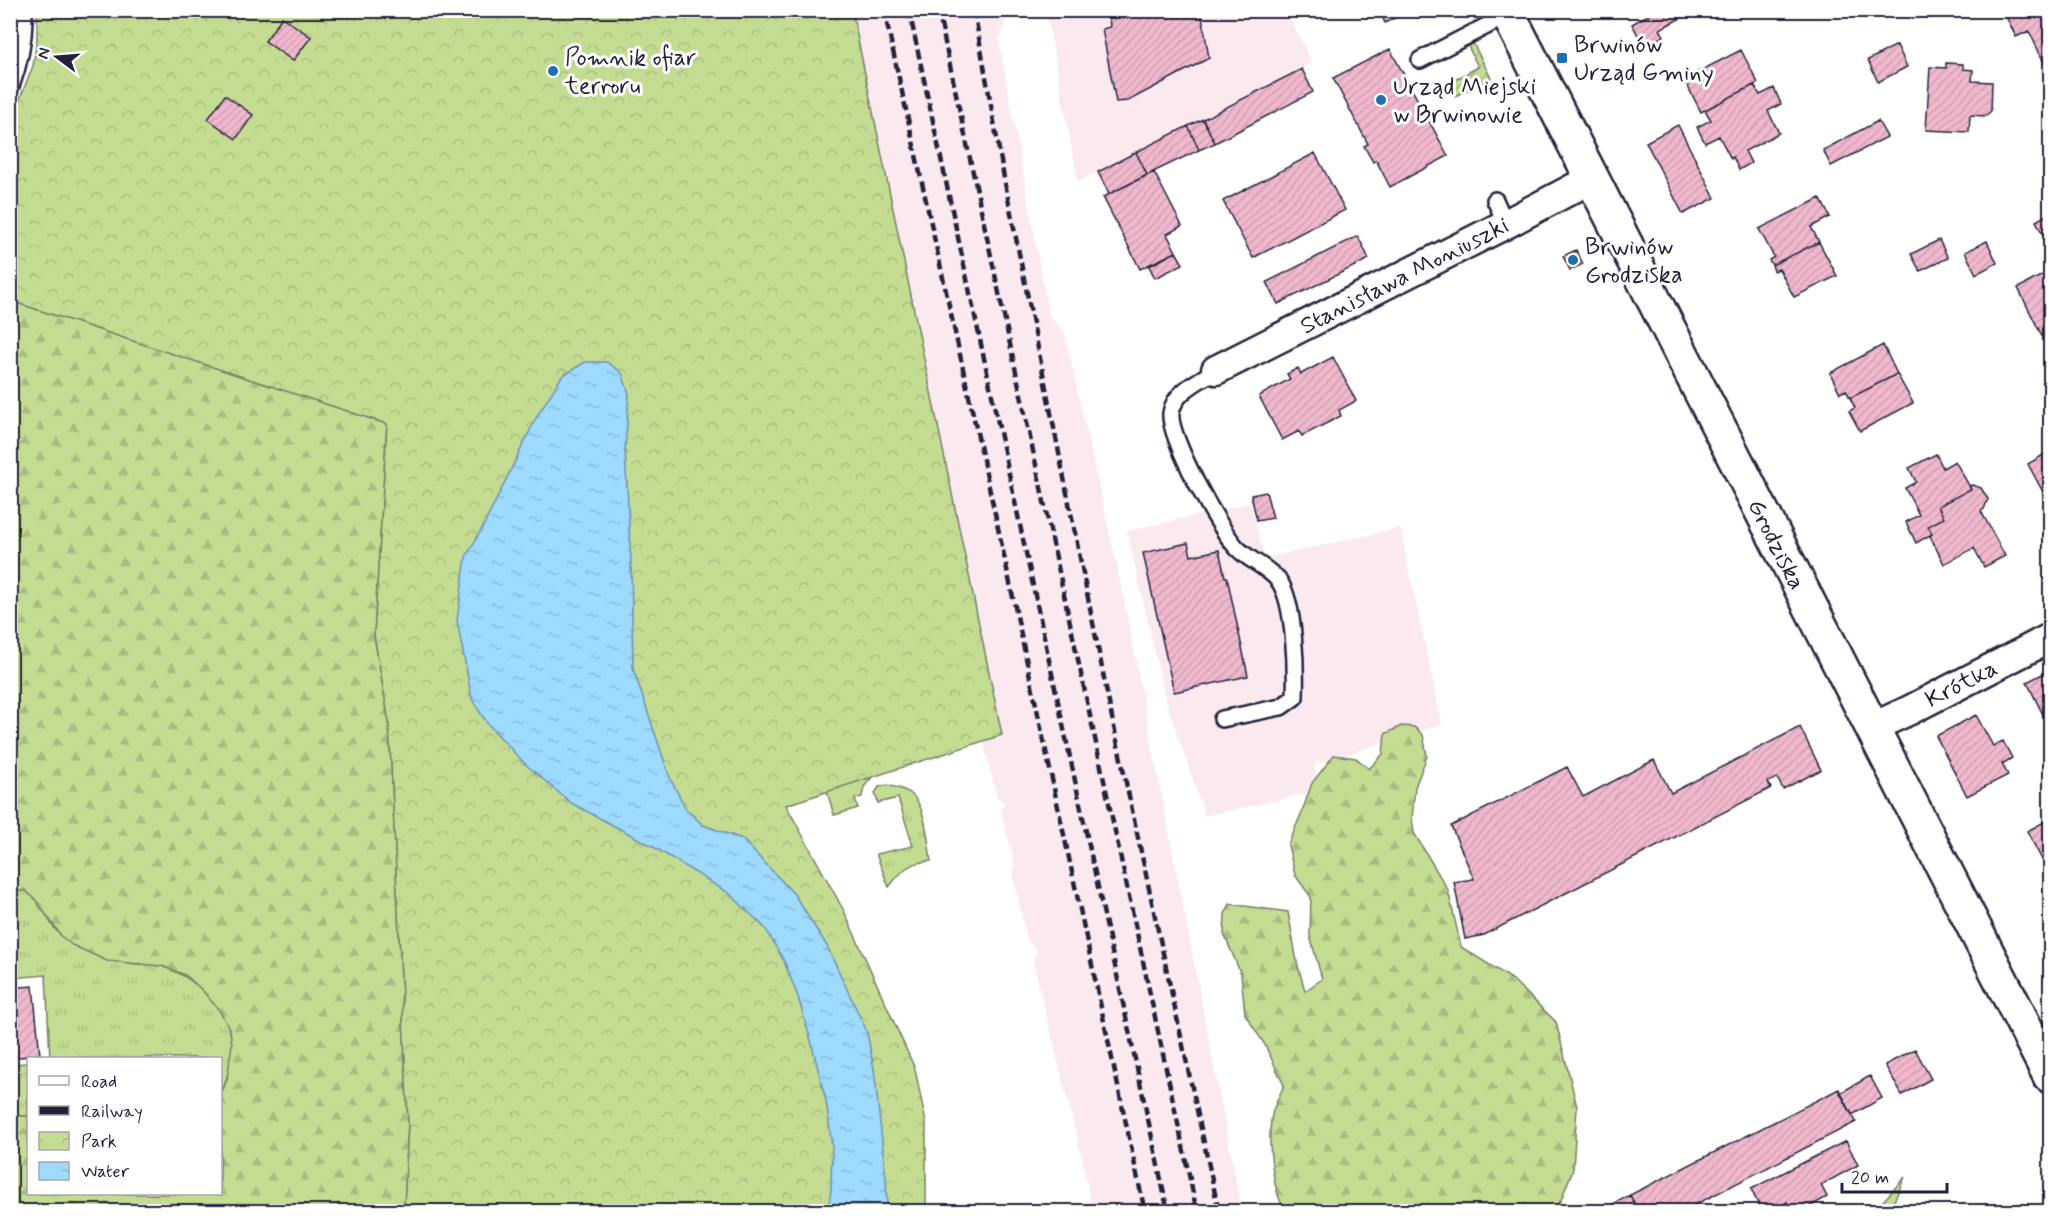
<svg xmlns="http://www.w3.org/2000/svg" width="2061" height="1222" font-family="Mynerve,sans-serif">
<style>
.built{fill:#faeaf0}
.grass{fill:url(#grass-tufts);stroke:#737f66;stroke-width:1.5}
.forest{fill:url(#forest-firs);stroke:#737f66;stroke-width:1.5}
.park{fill:url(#park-crowns);stroke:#737f66;stroke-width:1.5}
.garden{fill:url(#garden-furrows);stroke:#737f66;stroke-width:1.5}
.water{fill:url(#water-ripples);stroke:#6c90b0;stroke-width:1.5}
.building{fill:url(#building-hatch);stroke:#22223b;stroke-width:1.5}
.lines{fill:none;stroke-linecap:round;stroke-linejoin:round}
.service-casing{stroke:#22223b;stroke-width:20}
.minor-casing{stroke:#22223b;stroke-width:33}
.tertiary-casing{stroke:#22223b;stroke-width:38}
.service{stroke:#fff;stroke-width:15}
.minor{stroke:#fff;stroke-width:28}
.tertiary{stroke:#fff;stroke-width:33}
.rail{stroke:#22223b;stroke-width:4.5;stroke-dasharray:9 4.5;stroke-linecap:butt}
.poi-dot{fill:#1f6fb2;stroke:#fff;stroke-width:2}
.labels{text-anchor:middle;stroke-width:6;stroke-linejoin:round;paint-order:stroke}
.poi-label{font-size:24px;fill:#22223b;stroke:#fff;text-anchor:start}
.street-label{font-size:24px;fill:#22223b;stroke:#fff}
</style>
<defs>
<pattern id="grass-tufts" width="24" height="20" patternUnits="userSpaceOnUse" patternTransform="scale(1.5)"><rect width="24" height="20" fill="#c4dc92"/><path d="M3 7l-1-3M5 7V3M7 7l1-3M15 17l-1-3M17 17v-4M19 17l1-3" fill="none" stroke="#a8bc7f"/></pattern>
<pattern id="forest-firs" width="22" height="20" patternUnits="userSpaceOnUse" patternTransform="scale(1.5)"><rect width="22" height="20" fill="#c4dc92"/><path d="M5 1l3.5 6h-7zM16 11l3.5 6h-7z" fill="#a8bc7f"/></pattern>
<pattern id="park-crowns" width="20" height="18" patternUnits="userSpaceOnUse" patternTransform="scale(1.5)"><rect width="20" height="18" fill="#c4dc92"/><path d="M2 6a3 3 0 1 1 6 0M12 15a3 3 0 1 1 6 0" fill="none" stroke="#a8bc7f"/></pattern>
<pattern id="garden-furrows" width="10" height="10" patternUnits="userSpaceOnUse" patternTransform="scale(1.5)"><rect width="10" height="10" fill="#c4dc92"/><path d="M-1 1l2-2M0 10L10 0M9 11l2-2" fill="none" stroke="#a8bc7f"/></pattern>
<pattern id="water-ripples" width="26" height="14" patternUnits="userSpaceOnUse" patternTransform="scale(1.5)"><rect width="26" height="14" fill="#9ddafe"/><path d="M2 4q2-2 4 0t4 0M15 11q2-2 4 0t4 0" fill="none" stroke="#87bbdb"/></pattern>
<pattern id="building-hatch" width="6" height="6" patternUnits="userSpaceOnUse" patternTransform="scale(1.5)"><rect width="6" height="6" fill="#f0b8cd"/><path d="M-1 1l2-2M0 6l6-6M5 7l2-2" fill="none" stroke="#ce9eb1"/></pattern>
</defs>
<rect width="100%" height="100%" fill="#fff"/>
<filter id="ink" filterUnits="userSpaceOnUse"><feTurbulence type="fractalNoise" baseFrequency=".0167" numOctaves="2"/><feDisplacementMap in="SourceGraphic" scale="12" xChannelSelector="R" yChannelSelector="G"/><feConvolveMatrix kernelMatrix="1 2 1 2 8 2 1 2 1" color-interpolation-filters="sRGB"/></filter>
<g filter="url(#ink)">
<!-- built -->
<path class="built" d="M852 11H1006L1007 17 999 40 1049 316 1064 331 1121 584 1242 1211H1092L1082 1158 1033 962 1037 950 1027 940 1013 875 1014 861 1001 811 1005 803 997 797 983 741 1002 735Z
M1046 11H1287L1312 63 1078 182Z
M1250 503 1265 558 1400 528 1442 724 1314 765 1319 791 1205 816 1165 698 1127 531Z"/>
<!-- grass -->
<path class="grass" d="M872 777 864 787 862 797 855 799 858 808 834 815 827 791Z
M887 785C895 787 904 789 910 793 926 804 928 843 931 861 909 862 902 870 889 887L876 854 913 846 898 798 878 803 875 793 879 787Z
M13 889C17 890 24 889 27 891 44 901 48 928 64 937 74 943 118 962 128 963 140 965 153 963 164 967 194 977 229 1008 232 1042 233 1060 227 1079 221 1095L220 1058H50L46 975 11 978 10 891Z
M28 1063V1116H11V1064Z"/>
<!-- forest -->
<path class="forest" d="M11 301 387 424 374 635 389 722 408 1122 404 1211 11 1212V1116H28V1194H220L221 1095 227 1079 232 1044 230 1030 219 1010 201 989 185 975 162 966 107 961 72 945 62 937 35 899 26 891H11Z
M1401 726 1414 727 1423 735 1427 756 1415 787 1412 818 1414 833 1448 890 1461 947 1512 979 1556 1022 1577 1107 1573 1169 1561 1200 1552 1211 1286 1212C1272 1192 1267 1138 1272 1115 1274 1105 1280 1095 1284 1085L1265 1045 1245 1014 1241 974 1224 934 1225 914 1230 904 1288 912 1297 962 1305 991 1322 979 1310 936 1311 897 1295 875 1288 845 1302 812 1312 783 1334 755 1356 758 1369 769 1383 754 1385 734Z
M1905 1177 1894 1201 1887 1211H1874Z"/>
<!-- park -->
<path class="park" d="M37 11H852L1002 735 786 805 844 911 915 1069 926 1123V1201L925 1211H404L408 1122 389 722 374 635 387 424 11 301 10 123 33 66 37 39Z"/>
<!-- garden -->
<path class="garden" d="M1473 43 1491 78 1455 96 1453 81 1478 67 1468 46Z"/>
<!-- water -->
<path class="water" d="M585 362H607L622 373 629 394 625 450 631 562 633 668 670 778 686 809 703 825 742 839 794 894 827 946 867 1032 874 1069 886 1177 887 1211H828L831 1189 832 1146 826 1101 811 1041 798 997 784 961 765 928 730 894 652 846 571 803 524 763 486 722 472 699 457 621 466 557 485 523 537 416 562 376Z"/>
<!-- building -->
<path class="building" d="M1098 10H1161L1162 17 1201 10 1209 58 1128 101 1116 102 1102 29 1110 27 1109 19 1107 12 1099 13Z
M1161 10H1170L1171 16 1162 17Z
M1379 10H1409L1385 23Z
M1657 10H1696L1660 29 1664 36 1644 46 1632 24Z
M2003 10H2042L2047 21 2050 19V75L2029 31 2016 37Z
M282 17 311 37 293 61 265 41Z
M1897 45 1907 67 1878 82 1868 60Z
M1390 49 1448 156 1390 187 1376 160 1373 162 1364 146 1368 144 1333 78Z
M1741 50 1758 83 1701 112 1684 79Z
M1946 63 1963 64V69L1973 70 1972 81 1992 82 1991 111 1985 116 1970 115 1969 132 1926 130 1930 67 1946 68Z
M1302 69 1313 92 1215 143 1203 119Z
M1754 85 1760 95 1774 88 1781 104 1768 111 1779 133 1745 151 1751 163 1739 170 1733 157 1731 159 1719 136 1705 143 1697 127 1711 120 1705 110Z
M225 95 253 115 236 139 208 119Z
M1203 119 1215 143 1199 150 1188 126Z
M1878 121 1887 137 1831 166 1823 150Z
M1678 125 1715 198 1683 214 1646 142Z
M1188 126 1199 150 1147 175 1136 152Z
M1136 152 1147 175 1109 194 1098 172Z
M1315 153 1345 210 1253 258 1223 201Z
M1154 172 1182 226 1167 234 1176 252 1140 269 1103 197Z
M1820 198 1830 217 1811 227 1819 242 1772 265 1769 260 1774 257 1759 229Z
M2050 213V248L2036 221Z
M1358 236 1369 259 1278 304 1267 282Z
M1939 240 1948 258 1920 271 1911 254Z
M1987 241 1997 263 1976 274 1965 252Z
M1819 242 1837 276 1794 297 1779 269 1774 271 1772 265Z
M1576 250 1583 264 1570 270 1563 256Z
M1176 252 1183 264 1155 278 1149 266Z
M2050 271V332L2042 336 2018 288Z
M1883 345 1897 374 1850 398 1846 390 1840 393 1830 373Z
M1333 357 1356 401 1339 410 1341 416 1302 436 1299 431 1282 440 1259 396 1290 379 1287 374 1298 368 1301 374Z
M1897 374 1913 403 1860 431 1849 411 1855 408 1850 398Z
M2050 451V505L2028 464Z
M1936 454 1943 468 1955 461 1971 489 1938 506 1944 518 1928 526 1932 534 1916 543 1906 522 1919 515 1905 488 1916 482 1909 468Z
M1972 485 1981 488 1988 499 1984 509 1981 511 2005 556 1984 567 1974 548 1944 564 1930 536 1932 534 1928 526 1944 518 1938 506 1971 489 1969 486Z
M1266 492 1273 518 1257 521 1251 495Z
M1188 543 1191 556 1219 550 1225 577H1227L1248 676 1174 692 1143 553Z
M2050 670V729L2027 682Z
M1976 715 1993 746 2003 741 2012 758 2002 764 2008 775 1967 796 1936 736Z
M1800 727 1821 770 1783 789 1777 778 1768 782 1771 788 1484 935 1465 939 1454 882 1474 879 1451 826 1567 767 1583 797 1654 760 1671 793Z
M2050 819V875L2027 831Z
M33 986 40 1055 10 1058V988Z
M1915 1049 1931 1079 1902 1095 1885 1065Z
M1870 1076 1882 1098 1852 1115 1840 1093Z
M1839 1089 1856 1122 1681 1212H1639L1630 1195Z
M1846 1141 1858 1165 1821 1185 1827 1197 1800 1212H1792L1787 1202 1769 1212H1762L1751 1189Z
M1630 1195 1639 1212H1598Z"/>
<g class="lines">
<defs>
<path id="service" d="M1420 60 1508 15
M10 89C20 63 25 39 24 10
M1495 200 1506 224
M1216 370C1200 381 1174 391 1171 413 1168 437 1219 528 1236 547 1248 560 1268 567 1279 581 1295 603 1296 670 1295 697L1281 707 1222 719"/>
<path id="minor" d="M1216 370 1506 224 1591 179
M1871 728 1910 710 2050 638"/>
<path id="tertiary" d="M1506 10 2050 1076"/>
</defs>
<!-- service casing -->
<use href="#service" class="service-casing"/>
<!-- minor casing -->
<use href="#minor" class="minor-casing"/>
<!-- tertiary casing -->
<use href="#tertiary" class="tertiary-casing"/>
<!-- service -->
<use href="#service" class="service"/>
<!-- minor -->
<use href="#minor" class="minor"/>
<!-- tertiary -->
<use href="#tertiary" class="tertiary"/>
<!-- rail -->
<path class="rail" d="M884 10 997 523 1145 1212
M909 10 1168 1212
M938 10 1197 1212
M974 10 1004 178 1111 713 1219 1212"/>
</g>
</g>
<!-- markers -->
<g class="poi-dot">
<rect x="1556" y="52" width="12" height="12" rx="3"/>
<circle cx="553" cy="71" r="6"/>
<circle cx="1381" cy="100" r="6"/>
<circle cx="1573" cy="260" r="6"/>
</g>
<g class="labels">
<!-- poi labels -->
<g class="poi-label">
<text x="1574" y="52">Brwinów<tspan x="1574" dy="28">Urząd Gminy</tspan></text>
<text x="565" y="65">Pomnik ofiar<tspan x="565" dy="28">terroru</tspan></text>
<text x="1393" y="94">Urząd Miejski<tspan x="1393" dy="28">w Brwinowie</tspan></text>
<text x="1585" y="254">Brwinów<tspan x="1585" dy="28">Grodziska</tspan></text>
</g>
<!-- street labels -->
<g class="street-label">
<text transform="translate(1404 275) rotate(-27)" y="8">Stanisława Moniuszki</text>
<text transform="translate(1777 544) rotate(63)" y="8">Grodziska</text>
<text transform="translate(1961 683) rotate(-27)" y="8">Krótka</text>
</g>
</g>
<!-- margin -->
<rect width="2061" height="1222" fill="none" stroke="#fff" stroke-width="36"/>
<rect x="18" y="18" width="2025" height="1186" fill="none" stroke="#22223b" stroke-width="2" filter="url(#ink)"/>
<!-- legend -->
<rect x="27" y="1057" width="195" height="138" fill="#ffffff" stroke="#a7a7b1" stroke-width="1.5"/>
<rect x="39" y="1076" width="30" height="9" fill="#ffffff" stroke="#a7a7b1" stroke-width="1.5"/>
<text x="81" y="1087" font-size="18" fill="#22223b">Road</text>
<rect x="39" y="1106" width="30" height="9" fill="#22223b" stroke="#a7a7b1" stroke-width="1.5"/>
<text x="81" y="1117" font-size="18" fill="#22223b">Railway</text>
<rect x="39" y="1132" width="30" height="18" fill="url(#park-crowns)" stroke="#a7a7b1" stroke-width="1.5"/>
<text x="81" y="1147" font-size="18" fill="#22223b">Park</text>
<rect x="39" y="1162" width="30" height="18" fill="url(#water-ripples)" stroke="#a7a7b1" stroke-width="1.5"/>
<text x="81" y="1177" font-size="18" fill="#22223b">Water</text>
<!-- north arrow -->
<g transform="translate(57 57) rotate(286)" stroke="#ffffff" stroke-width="4.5" paint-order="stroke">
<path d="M0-4.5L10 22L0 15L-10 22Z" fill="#22223b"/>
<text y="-9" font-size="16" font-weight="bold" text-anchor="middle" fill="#22223b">N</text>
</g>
<!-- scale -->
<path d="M1842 1183v9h105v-9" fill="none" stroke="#22223b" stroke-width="3"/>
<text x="1851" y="1183" font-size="18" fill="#22223b" stroke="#ffffff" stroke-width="4.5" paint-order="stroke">20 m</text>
</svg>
